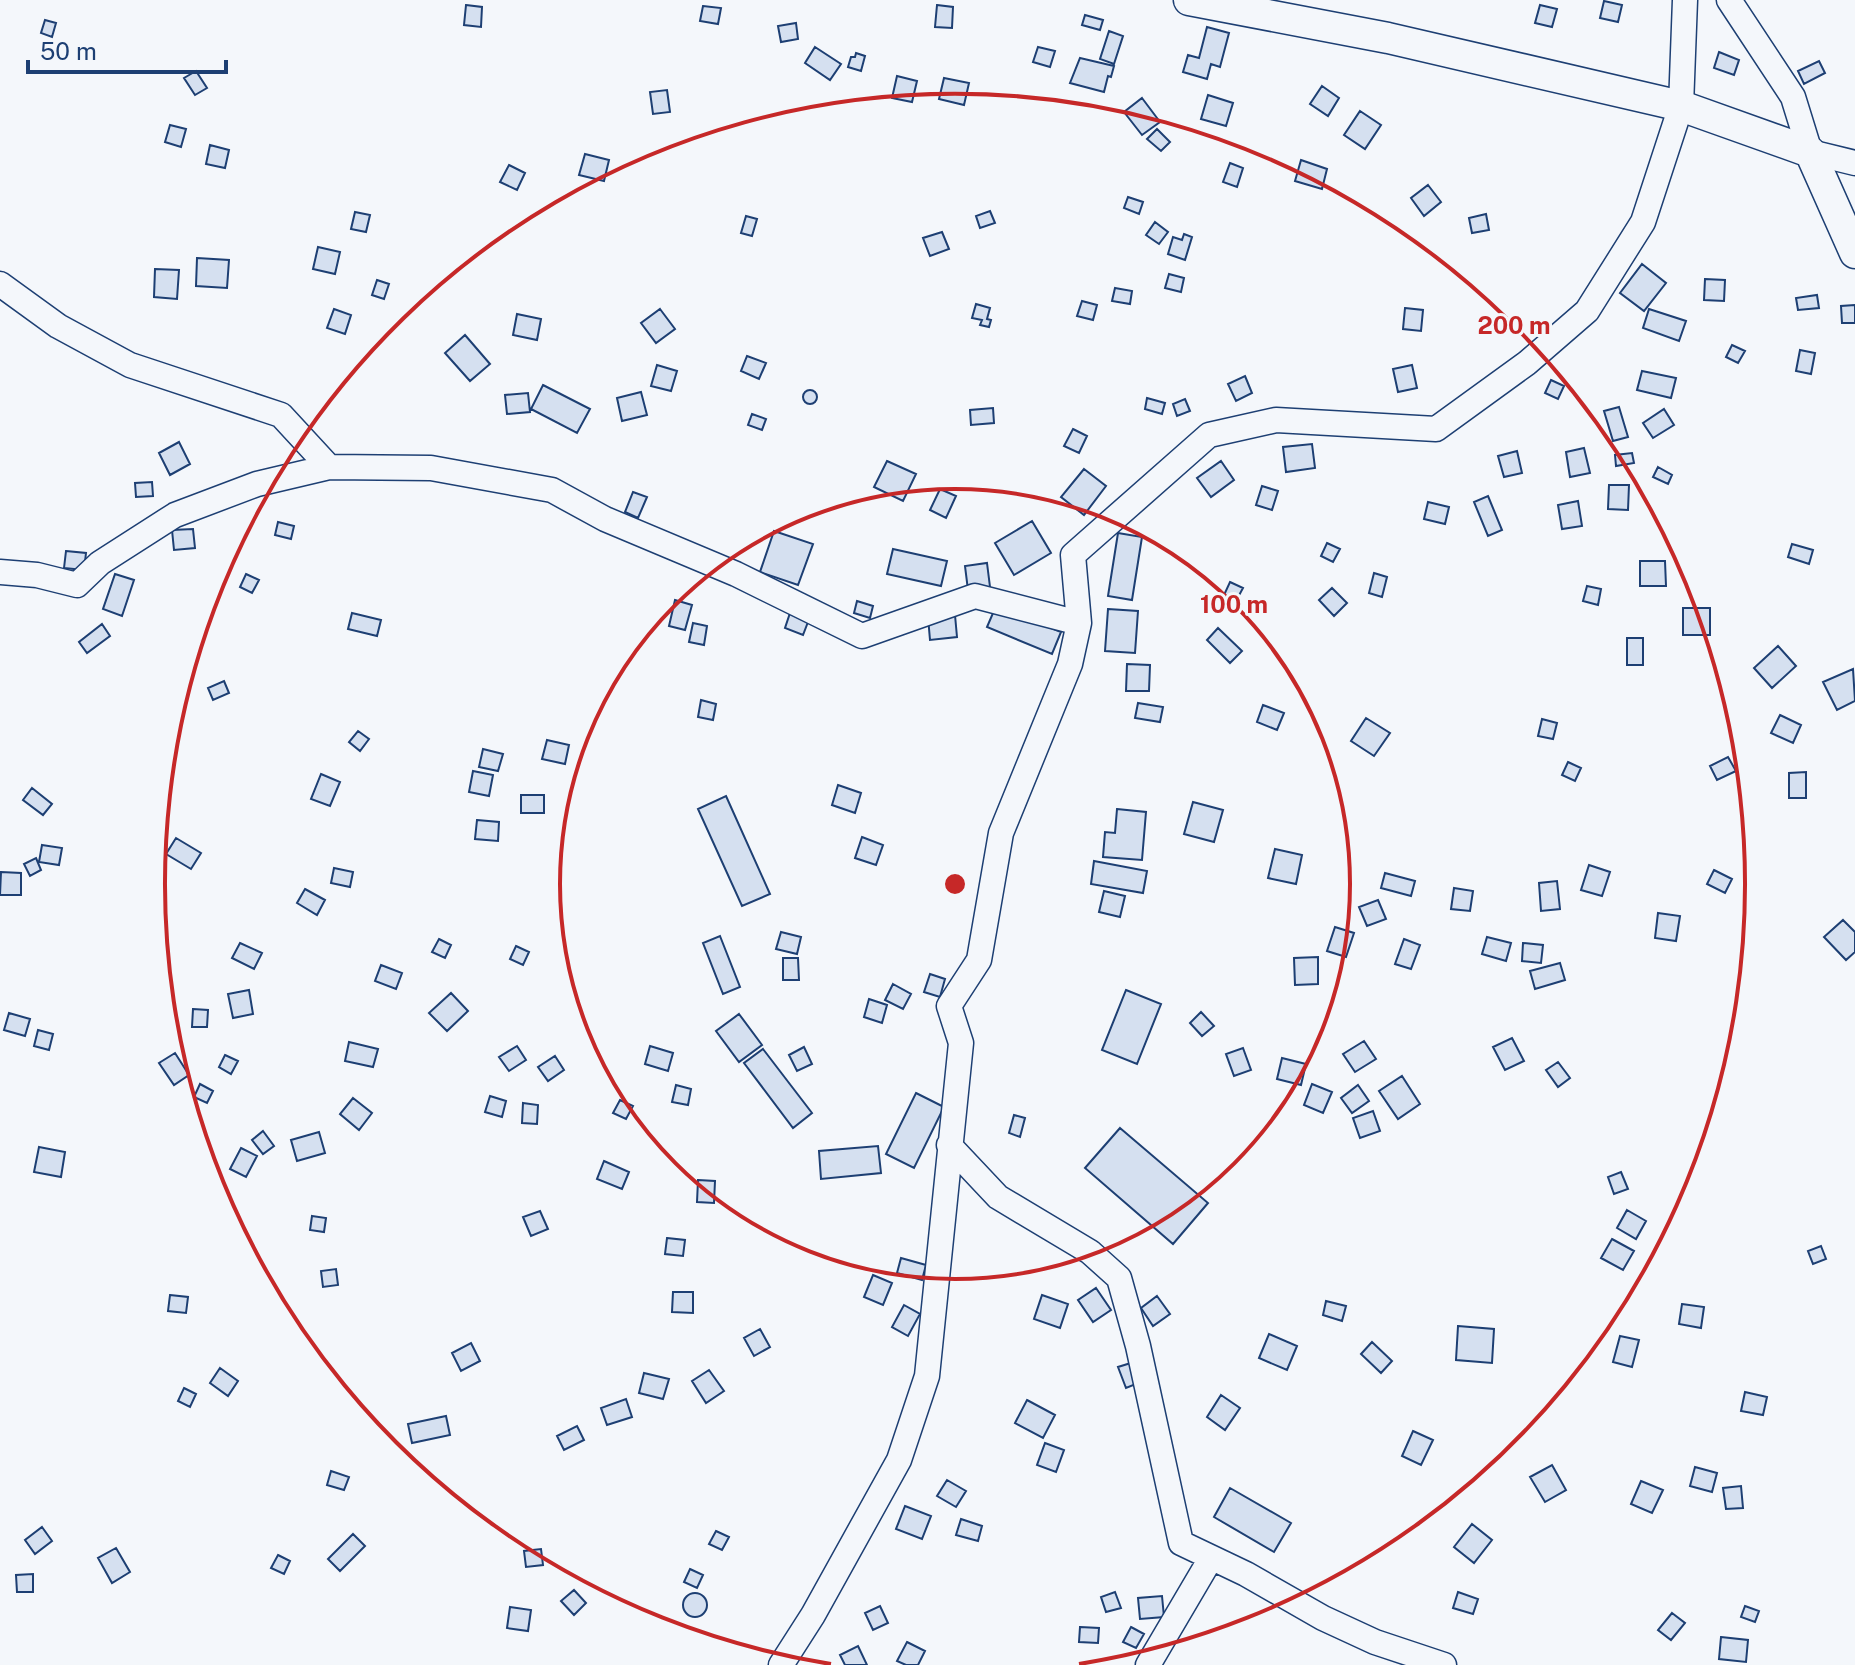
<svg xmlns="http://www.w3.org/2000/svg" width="1855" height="1665" font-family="'Public Sans',sans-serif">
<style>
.building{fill:#d5e0f0;stroke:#1d3f73;stroke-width:2}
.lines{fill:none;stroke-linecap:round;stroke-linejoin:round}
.minor-casing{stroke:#1d3f73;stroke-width:27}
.tertiary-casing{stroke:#1d3f73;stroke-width:33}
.minor{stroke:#f4f7fb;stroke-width:24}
.tertiary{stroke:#f4f7fb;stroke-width:30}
.ring{fill:none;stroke:#c62828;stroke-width:4}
.centre{fill:#c62828;stroke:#f4f7fb;stroke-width:4}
.ring-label{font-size:24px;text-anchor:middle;font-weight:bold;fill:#c62828;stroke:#f4f7fb;stroke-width:6;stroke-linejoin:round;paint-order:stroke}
</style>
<rect width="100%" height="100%" fill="#f4f7fb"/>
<!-- building -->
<path class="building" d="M1604 1 1622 5 1618 22 1600 18Z
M466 5 482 7 481 27 464 25Z
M937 5 953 7 952 28 935 27Z
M1540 5 1557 9 1552 27 1535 23Z
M703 6 721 8 718 24 700 21Z
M1085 15 1103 20 1100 30 1082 25Z
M45 20 56 23 52 37 41 33Z
M796 23 798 39 781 42 778 26Z
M1207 27 1229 33 1220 67 1211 64 1207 79 1183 72 1188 55 1199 58Z
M1109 31 1123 36 1114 64 1100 59Z
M815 47 841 64 830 80 805 63Z
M1038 47 1055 51 1050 67 1033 62Z
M1719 52 1739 60 1734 75 1714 68Z
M856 53 865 56 861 71 848 67 851 57H855Z
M1080 58 1114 66 1111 77 1108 76 1104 92 1070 83Z
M1819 61 1825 73 1804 84 1798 71Z
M196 71 207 88 195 95 184 78Z
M897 76 917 81 912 102 892 98Z
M944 78 969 83 964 105 939 99Z
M1322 86 1339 98 1328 116 1310 104Z
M667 90 670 112 653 114 650 92Z
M1208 95 1233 103 1226 126 1201 119Z
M1142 98 1160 122 1142 135 1124 112Z
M1360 111 1381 125 1365 149 1344 135Z
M170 125 186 129 181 147 165 142Z
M1157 129 1170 142 1161 151 1147 139Z
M210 145 229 150 225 168 206 164Z
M585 154 609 160 604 181 579 175Z
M1301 160 1327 169 1322 189 1295 181Z
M1230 163 1243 168 1237 187 1223 182Z
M509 165 525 173 517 190 500 182Z
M1428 185 1441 202 1424 216 1411 198Z
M1128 197 1143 202 1139 214 1124 208Z
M990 211 995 223 980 228 976 216Z
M355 212 370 215 366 232 351 229Z
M1486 214 1489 230 1472 233 1469 218Z
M746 216 757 219 752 236 741 233Z
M1155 222 1168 232 1159 244 1146 235Z
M942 232 949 249 930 256 923 238Z
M1184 234 1192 237 1185 260 1168 254 1173 237 1182 240Z
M318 247 340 252 335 274 313 269Z
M197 258 229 260 227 288 196 286Z
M1642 264 1666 283 1644 311 1620 293Z
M155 269 179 270 177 299 154 297Z
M1169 274 1184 278 1181 292 1165 288Z
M1705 279 1725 280 1724 301 1704 300Z
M377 280 389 284 384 299 372 295Z
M1115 288 1132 291 1130 304 1112 301Z
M1817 295 1819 308 1798 310 1796 298Z
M1082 301 1097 305 1093 320 1077 316Z
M976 304 990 308 987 319 991 320 989 327 980 325 982 320 972 318Z
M1855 305V323H1842L1841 306Z
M1405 308 1423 310 1421 331 1403 329Z
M334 309 351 315 345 334 327 328Z
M660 309 675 329 656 343 641 323Z
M1649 309 1686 321 1679 341 1643 328Z
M517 314 541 319 537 340 513 335Z
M465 335 490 364 470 381 445 353Z
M1732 345 1745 351 1738 363 1726 357Z
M1800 350 1815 353 1811 374 1796 371Z
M747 356 766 363 759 379 741 371Z
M657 365 677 371 671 391 651 386Z
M1412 365 1417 388 1398 392 1393 369Z
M1642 371 1676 378 1671 398 1637 390Z
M1245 376 1252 393 1236 401 1228 384Z
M1551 380 1564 386 1558 399 1545 393Z
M543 385 590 409 577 433 531 409Z
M803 397a7 7 0 1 1 14 0a7 7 0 1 1-14 0Z
M641 392 647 415 622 421 617 398Z
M528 393 530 412 507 414 505 395Z
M1147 398 1165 403 1162 414 1145 409Z
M1185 399 1190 411 1177 416 1173 404Z
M1619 407 1628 437 1613 441 1604 411Z
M993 408 994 423 971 425 970 410Z
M1664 409 1674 425 1653 438 1643 423Z
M752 414 766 419 762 430 748 425Z
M1073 429 1087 436 1079 453 1064 446Z
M179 442 190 464 170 475 159 453Z
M1312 444 1315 468 1286 472 1283 447Z
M1584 448 1590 473 1570 477 1566 452Z
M1517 451 1522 473 1504 477 1498 456Z
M1632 453 1634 463 1616 466 1615 455Z
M887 461 916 474 903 501 874 487Z
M1221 461 1234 480 1211 497 1197 478Z
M1658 467 1672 475 1668 484 1653 477Z
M1084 469 1106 486 1084 515 1061 497Z
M152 482 153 496 136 497 135 483Z
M1609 485H1629L1628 510 1608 509Z
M1262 486 1278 491 1272 510 1256 505Z
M940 489 956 496 946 518 930 510Z
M633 492 647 497 638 518 625 512Z
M1488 496 1502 530 1488 536 1474 502Z
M1578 501 1582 526 1562 529 1558 505Z
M1428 502 1449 507 1445 524 1424 519Z
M1032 521 1051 553 1014 575 995 543Z
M278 522 294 526 291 539 275 535Z
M193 529 195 548 174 550 172 530Z
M774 531 813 544 798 585 760 572Z
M1118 533 1142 537 1132 600 1108 596Z
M1327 543 1340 549 1333 562 1321 556Z
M1792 544 1813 550 1809 564 1788 557Z
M893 549 947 561 941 586 887 574Z
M66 551 86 553 84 570 64 568Z
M1640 561H1665L1666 586H1640Z
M987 563 990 587 968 590 965 566Z
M1374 573 1387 577 1382 597 1369 593Z
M115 574 134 580 122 616 103 609Z
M246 574 259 580 252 593 240 587Z
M1230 582 1243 588 1236 601 1224 595Z
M1587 586 1601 589 1598 605 1583 601Z
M1332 588 1347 603 1334 616 1319 600Z
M675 600 692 605 685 630 669 626Z
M857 601 873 606 870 618 854 613Z
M996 606 1061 632 1052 654 987 627Z
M792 607 811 614 803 635 785 628Z
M1683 608H1710V635H1683Z
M1108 609 1138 611 1135 653 1105 651Z
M352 613 381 620 377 636 348 629Z
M955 615 957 637 930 640 928 617Z
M693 623 707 626 704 645 689 642Z
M102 624 110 636 87 653 79 642Z
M1218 628 1242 651 1230 663 1207 640Z
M1627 638H1643V665H1627Z
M1778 646 1796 666 1772 688 1754 668Z
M1127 664 1150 665 1149 691H1126Z
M1853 669 1855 701 1837 710 1823 682Z
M224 681 229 693 213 700 208 688Z
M701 700 716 704 713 720 698 717Z
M1138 703 1163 707 1160 722 1135 718Z
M1263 705 1284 713 1277 730 1257 722Z
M1780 715 1801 725 1793 743 1771 733Z
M1366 718 1390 733 1374 756 1351 741Z
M1542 719 1557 723 1553 739 1538 736Z
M358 731 369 739 360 751 349 742Z
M547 740 569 745 565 764 542 759Z
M483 749 503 754 498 771 479 767Z
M1728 757 1736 771 1717 780 1710 766Z
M1568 762 1581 768 1575 781 1562 775Z
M473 771 493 775 489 796 469 792Z
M1806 772V798H1789V773Z
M321 774 340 782 330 806 311 799Z
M838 785 861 793 855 813 832 805Z
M32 788 52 804 43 815 23 800Z
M521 795H544V813H521Z
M726 796 770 894 742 906 698 809Z
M1193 802 1223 810 1214 842 1184 834Z
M1117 809 1146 812 1142 860 1103 857 1105 832 1115 833Z
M477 820 499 822 498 841 475 839Z
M862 837 883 845 876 865 855 858Z
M176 838 201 853 191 869 166 854Z
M42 845 62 848 59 865 39 862Z
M1275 849 1302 855 1296 884 1268 878Z
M36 858 41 870 30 876 24 864Z
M1094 861 1147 871 1143 893 1091 884Z
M1589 865 1610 872 1602 896 1581 890Z
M334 868 353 872 350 887 331 883Z
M1714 870 1732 879 1725 893 1707 884Z
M1 872 21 873V895H0Z
M1385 873 1415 881 1411 896 1381 888Z
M1557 881 1560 909 1541 911 1539 883Z
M1454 888 1473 891 1470 911 1451 909Z
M305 889 325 900 317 915 297 903Z
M1104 891 1125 896 1120 917 1099 912Z
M1378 900 1386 919 1367 926 1359 907Z
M1658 913 1680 916 1676 941 1655 938Z
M1843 920 1855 932V952L1846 960 1824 937Z
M1335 927 1354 933 1346 957 1327 951Z
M781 932 801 937 797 954 776 949Z
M720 936 740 987 723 994 703 943Z
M1487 937 1511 943 1506 961 1482 954Z
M439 939 451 945 445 958 432 952Z
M1404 939 1420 945 1411 969 1395 964Z
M240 943 262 953 254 969 232 958Z
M1523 943 1543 945 1541 963 1522 961Z
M516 946 529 952 523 965 510 959Z
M1318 957V984L1295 985 1294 958Z
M783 958H798L799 980H783Z
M1560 963 1565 980 1535 989 1530 971Z
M381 965 402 973 396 989 375 981Z
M930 974 945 979 940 997 924 992Z
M893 984 911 994 903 1009 885 1000Z
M249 990 253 1014 233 1018 228 994Z
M1126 990 1161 1004 1137 1064 1102 1050Z
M451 993 468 1011 447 1031 429 1013Z
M869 999 887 1005 882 1023 864 1017Z
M193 1009 208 1010 207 1027H192Z
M1201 1012 1214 1026 1202 1036 1190 1023Z
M9 1013 30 1019 25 1036 4 1030Z
M739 1014 762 1045 739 1062 716 1031Z
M38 1030 53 1034 49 1050 34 1046Z
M1512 1038 1524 1061 1505 1070 1493 1047Z
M1364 1041 1376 1059 1355 1072 1343 1054Z
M349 1042 378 1049 373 1067 345 1061Z
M517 1046 526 1060 509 1071 499 1057Z
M650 1046 673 1053 668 1071 645 1064Z
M804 1047 812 1064 797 1071 789 1055Z
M1243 1048 1251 1070 1234 1076 1226 1054Z
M763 1049 812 1113 793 1128 744 1063Z
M175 1053 189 1075 174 1085 159 1063Z
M225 1055 238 1061 231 1074 219 1067Z
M555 1056 564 1070 548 1081 538 1067Z
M1282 1058 1306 1064 1301 1085 1277 1079Z
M1558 1062 1570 1078 1558 1087 1546 1070Z
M1402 1076 1420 1104 1398 1119 1379 1091Z
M200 1084 213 1091 207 1103 194 1097Z
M1312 1084 1332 1092 1323 1113 1304 1105Z
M676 1085 691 1089 688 1105 672 1102Z
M1358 1085 1369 1101 1352 1113 1341 1098Z
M916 1093 944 1107 914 1168 886 1154Z
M490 1096 506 1101 502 1117 485 1112Z
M353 1098 372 1113 359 1130 340 1114Z
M620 1100 633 1106 626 1119 613 1113Z
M523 1103 538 1105 537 1124 522 1123Z
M1373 1111 1380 1131 1360 1138 1353 1118Z
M1014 1115 1025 1118 1020 1137 1009 1133Z
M1120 1128 1208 1203 1173 1244 1085 1168Z
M263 1131 274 1146 263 1154 252 1140Z
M319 1132 325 1153 297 1161 291 1140Z
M878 1146 881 1173 821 1179 819 1151Z
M39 1147 65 1152 61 1177 34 1172Z
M241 1148 257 1156 246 1177 230 1169Z
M604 1161 629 1172 622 1189 597 1179Z
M1621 1172 1628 1189 1614 1194 1608 1177Z
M698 1180 715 1181 714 1203 697 1202Z
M1627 1210 1646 1221 1636 1239 1617 1228Z
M540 1211 548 1229 531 1236 523 1217Z
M312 1216 326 1218 324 1232 310 1230Z
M667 1238 685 1240 683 1256 665 1254Z
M1612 1239 1634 1251 1623 1270 1601 1258Z
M1821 1246 1826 1259 1813 1264 1808 1251Z
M901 1258 926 1265 922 1280 897 1273Z
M336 1269 338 1285 323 1287 321 1271Z
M873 1275 892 1283 883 1305 864 1297Z
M1096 1288 1111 1310 1093 1322 1078 1300Z
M673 1292H693V1313L672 1312Z
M170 1295 188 1297 186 1313 168 1311Z
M1042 1295 1068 1304 1060 1328 1034 1319Z
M1157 1296 1170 1314 1153 1326 1141 1308Z
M1326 1301 1346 1306 1342 1321 1323 1315Z
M1682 1304 1704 1307 1701 1328 1679 1324Z
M904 1305 920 1314 908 1336 892 1327Z
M1458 1326 1494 1329 1492 1363 1456 1360Z
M760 1329 770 1347 754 1356 744 1338Z
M1269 1334 1297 1346 1287 1370 1259 1358Z
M1620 1336 1639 1340 1632 1367 1613 1362Z
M1372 1342 1392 1361 1381 1373 1361 1354Z
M471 1343 480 1361 461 1371 452 1353Z
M1134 1362 1141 1382 1126 1388 1118 1367Z
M220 1368 238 1381 228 1396 210 1383Z
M709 1370 724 1391 706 1403 692 1381Z
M644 1373 669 1379 663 1399 639 1393Z
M184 1388 196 1394 190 1407 178 1401Z
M1745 1392 1767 1397 1763 1415 1741 1411Z
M1221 1395 1240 1408 1225 1430 1207 1417Z
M626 1399 632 1417 607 1425 601 1408Z
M1027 1400 1055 1415 1043 1438 1015 1423Z
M446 1416 450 1435 412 1443 408 1424Z
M577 1426 584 1440 564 1450 557 1436Z
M1413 1431 1433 1440 1421 1465 1402 1456Z
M1045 1443 1064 1450 1056 1472 1037 1465Z
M1552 1465 1566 1490 1545 1502 1530 1477Z
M1695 1467 1717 1473 1712 1492 1690 1486Z
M331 1471 349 1477 344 1490 327 1485Z
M947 1480 966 1491 956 1507 937 1496Z
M1641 1481 1663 1490 1652 1513 1631 1504Z
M1741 1486 1743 1508 1726 1509 1723 1488Z
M1230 1488 1291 1523 1274 1552 1214 1517Z
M905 1506 931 1516 922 1539 896 1529Z
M961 1519 982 1526 978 1541 956 1535Z
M1472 1524 1492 1540 1474 1563 1454 1547Z
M42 1527 52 1541 35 1554 25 1540Z
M716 1531 729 1537 722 1550 709 1544Z
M353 1534 365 1546 340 1571 328 1559Z
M116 1548 130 1572 112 1583 98 1558Z
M541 1549 543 1565 526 1567 524 1551Z
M278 1555 290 1561 284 1574 271 1568Z
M690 1569 703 1575 697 1588 684 1582Z
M33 1574V1592H17L16 1575Z
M574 1590 586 1603 574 1615 561 1601Z
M1115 1592 1121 1608 1106 1612 1101 1597Z
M1458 1592 1478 1599 1473 1614 1453 1608Z
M683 1605a12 12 0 1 1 24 0a12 12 0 1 1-24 0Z
M1162 1596 1164 1617 1140 1619 1138 1598Z
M880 1606 888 1623 873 1630 865 1613Z
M1745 1606 1759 1611 1755 1622 1741 1617Z
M510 1607 531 1610 528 1631 507 1628Z
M1672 1613 1685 1623 1671 1640 1658 1630Z
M1080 1627 1099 1628 1098 1643 1079 1642Z
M1131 1627 1144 1634 1136 1648 1123 1642Z
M1721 1637 1748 1640 1746 1662 1719 1659Z
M907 1642 925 1651 918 1665H906L897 1661Z
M858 1646 867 1665H845L840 1655Z"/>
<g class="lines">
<defs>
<path id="minor" d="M1729 0 1793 97 1810 152 1855 163
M0 284 58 326 130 365 281 415 329 467
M0 572 37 575 77 585 100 563 175 515 257 484 329 467 431 468 552 490 605 519 736 574 862 636 975 596 1079 623
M949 1145 998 1197 1090 1252 1119 1278 1138 1346 1181 1543 1246 1574 1323 1618 1375 1642 1444 1665
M781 1665 813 1615 899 1460 927 1376 961 1043 949 1006 979 960 1001 833 1070 664 1079 623 1073 555 1209 435 1276 420 1436 429 1527 363 1587 311 1643 222 1681 106 1685 0
M1148 1665 1211 1558"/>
<path id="tertiary" d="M1189 0 1388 38 1681 106 1810 152 1855 253"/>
</defs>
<!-- minor casing -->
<use href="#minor" class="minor-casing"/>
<!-- tertiary casing -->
<use href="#tertiary" class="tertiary-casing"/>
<!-- minor -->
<use href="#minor" class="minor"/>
<!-- tertiary -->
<use href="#tertiary" class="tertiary"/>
</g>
<!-- distance rings -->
<g class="ring">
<circle cx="955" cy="884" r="395"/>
<path d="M831 1664A790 790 0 1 1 1079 1664"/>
</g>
<circle cx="955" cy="884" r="12" class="centre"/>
<g class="ring-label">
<text x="1514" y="334">200 m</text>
<text x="1234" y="613">100 m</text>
</g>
<!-- scale -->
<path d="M28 60v12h198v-12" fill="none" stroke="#1d3f73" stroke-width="4"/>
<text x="40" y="60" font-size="24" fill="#1d3f73" stroke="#f4f7fb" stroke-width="6" paint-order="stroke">50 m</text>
</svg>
